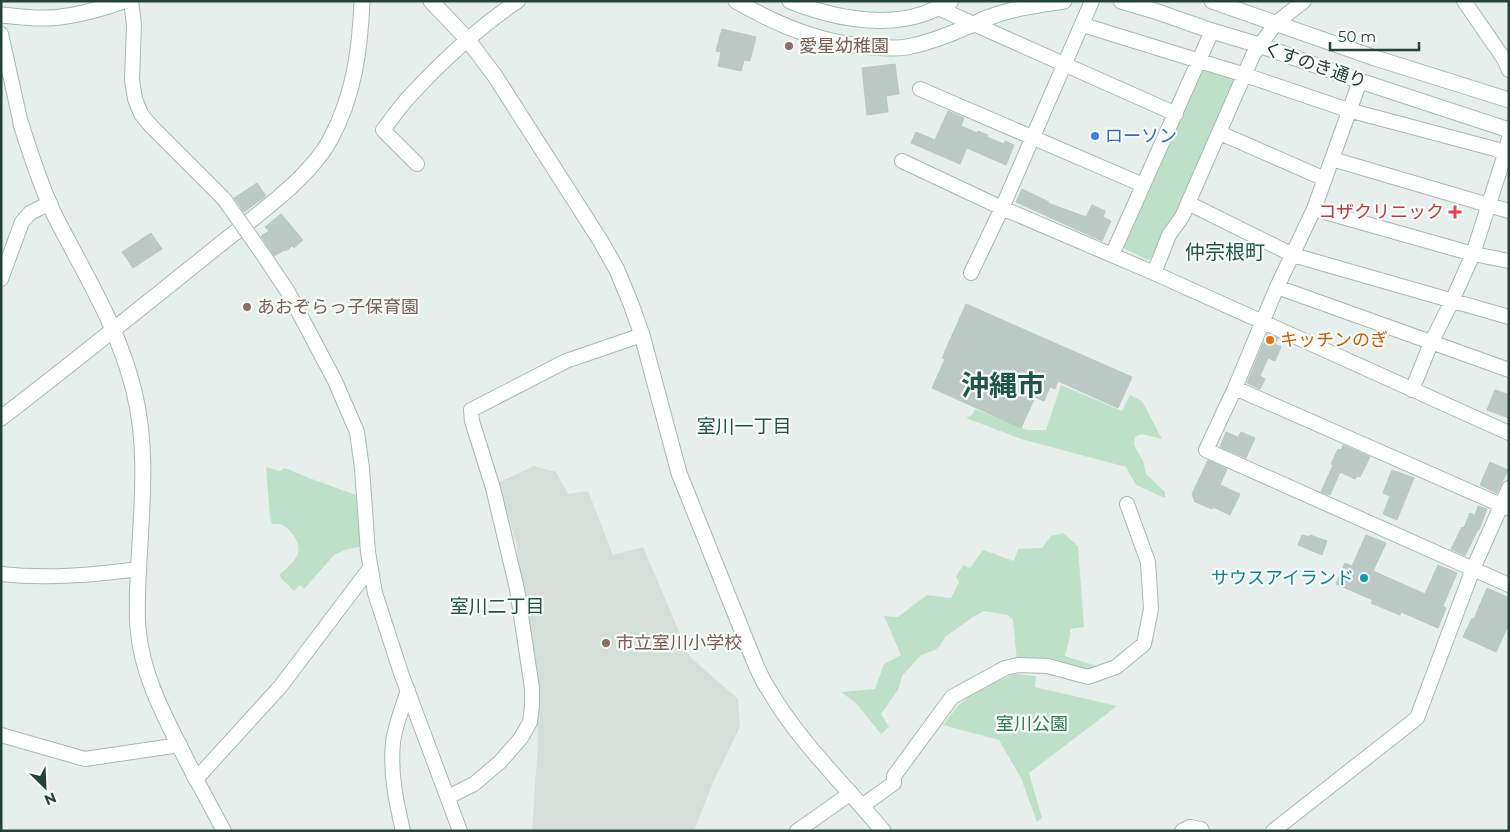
<svg xmlns="http://www.w3.org/2000/svg" width="1510" height="832" font-family="Montserrat,'Noto Sans JP',sans-serif">
<style>
.built{fill:#d4dfda}
.green{fill:#bfe0c8}
.building{fill:#bbcac4;stroke:#b8c9c2}
.lines{fill:none;stroke-linecap:round;stroke-linejoin:round}
.minor-casing{stroke:#a8b8b2;stroke-width:16}
.tertiary-casing{stroke:#a8b8b2;stroke-width:17}
.secondary-casing{stroke:#a4bbb3;stroke-width:17}
.minor{stroke:#fff;stroke-width:14}
.tertiary{stroke:#fff;stroke-width:15}
.secondary{stroke:#fff;stroke-width:15}
.minor-bridge-casing{stroke:#a8b8b2;stroke-width:16;stroke-linecap:butt}
.minor-bridge{stroke:#fff;stroke-width:14}
.education-dot{fill:#8d6e63;stroke:#f7fbf9;stroke-width:2}
.shop-dot{fill:#3f7fe0;stroke:#f7fbf9;stroke-width:2}
.health-dot{fill:#e0444e;stroke:#f7fbf9;stroke-width:2}
.food-dot{fill:#e8710a;stroke:#f7fbf9;stroke-width:2}
.culture-dot{fill:#0f9aa8;stroke:#f7fbf9;stroke-width:2}
.labels{text-anchor:middle;stroke-width:4.5;stroke-linejoin:round;paint-order:stroke}
.education-label{font-size:18px;fill:#785e54;stroke:#f7fbf9;text-anchor:start}
.street-label{font-size:18px;fill:#24423a;stroke:#f7fbf9}
.shop-label{font-size:18px;fill:#366cbe;stroke:#f7fbf9;text-anchor:start}
.health-label{font-size:18px;fill:#be3a42;stroke:#f7fbf9;text-anchor:end}
.food-label{font-size:18px;fill:#c56008;stroke:#f7fbf9;text-anchor:start}
.culture-label{font-size:18px;fill:#0d838f;stroke:#f7fbf9;text-anchor:end}
.park-label{font-size:18px;fill:#2d7a4b;stroke:#f7fbf9}
.neighbourhood-label{font-size:19px;fill:#1f5548;stroke:#f7fbf9}
.quarter-label{font-size:20px;fill:#1f5548;stroke:#f7fbf9}
.town-label{font-size:28px;font-weight:bold;fill:#1f5548;stroke:#f7fbf9}
</style>
<rect width="100%" height="100%" fill="#e6efeb"/>
<!-- built -->
<path class="built" d="M534 466 556 472 568 494 588 491 613 555 643 547 690 657 738 699 740 727 714 780 694 831H532L538 742 536 700 520 585 517 545 498 483Z"/>
<!-- green -->
<path class="green" d="M1206 70 1233 79 1237 85 1179 215 1155 256 1148 260 1125 249 1122 242 1200 72Z
M1061 385 1122 411 1130 395 1142 401 1162 439 1142 434 1135 437 1134 445 1143 461 1146 474 1165 492V498L1136 485 1126 467 1021 439 966 418 972 415 975 409 1027 430H1046Z
M266 467 280 471 285 468 309 478 364 498 367 545 345 550 334 555 304 589 300 585 294 591 281 578 280 574C287 568 295 562 298 553 301 542 290 527 280 524 278 524 275 524 272 524L270 518Z
M1063 533 1078 546 1084 627 1070 629V636L1065 656 1103 668 1089 673 1017 662 1013 620 1008 615 984 611 973 617 945 637 939 647 935 650 921 655 902 676 898 690 881 714 889 727 881 734 856 703 841 692 875 689 884 664 901 655 884 616 898 617 927 595 951 598 959 582 956 577 963 565 970 568 983 550 1014 561 1018 549 1042 548 1051 536Z
M1015 674 1036 676 1035 687 1117 706 1029 773 1042 818 1037 822 1021 778 999 740 943 725C949 718 954 710 960 704 976 689 996 681 1015 674Z"/>
<!-- building -->
<path class="building" d="M722 29 756 37 750 61 744 60 741 71 718 66 721 52 716 51Z
M895 64 899 94 886 96 888 112 867 115 862 68Z
M948 111 964 118 961 126 977 133 978 131 988 135 987 137 1004 144 1005 141 1014 145 1006 165 967 148 960 164 911 143 916 132 935 140Z
M257 183 266 196 244 212 234 198Z
M1022 189 1049 202 1048 203 1086 217 1092 205 1105 211 1103 217 1111 221 1102 241 1016 202Z
M281 214 303 240 294 248 292 246 286 251 285 250 274 256 261 236 269 231 265 227Z
M151 233 162 249 133 268 122 252Z
M966 304 1132 377 1118 408 1058 381 1055 389 1050 387 1044 401 1035 397 1021 428 932 388 945 359 942 358Z
M1267 334 1278 338 1275 344 1281 347 1275 361 1268 358 1260 376 1265 379 1260 389 1247 383Z
M1495 390 1509 395V418L1487 410Z
M1226 432 1238 437 1241 432 1255 438 1246 458 1220 447Z
M1343 445 1370 457 1360 477 1357 476 1355 479 1340 472 1330 495 1321 492 1333 465 1331 464 1338 449 1341 450Z
M1208 460 1227 469 1220 485 1240 494 1230 515 1213 507 1212 509 1195 502 1192 494Z
M1490 462 1508 470 1497 493 1480 485Z
M1392 470 1414 478 1397 520 1383 514 1390 496 1383 493Z
M1478 506 1487 509 1479 530 1478 529 1465 556 1451 549 1462 527 1464 528 1470 513 1475 515Z
M1302 535 1310 537V535L1327 541 1322 555 1298 545Z
M1366 535 1386 543 1373 571 1425 594 1438 565 1457 573 1443 606 1446 608 1438 628 1401 612 1400 615 1371 603 1373 600 1336 584 1345 563 1352 566Z
M1487 588 1509 598V624L1496 652 1463 637 1472 618 1474 619Z"/>
<g class="lines">
<defs>
<path id="minor" d="M131 1 134 25 132 80 135 99 141 114 151 126 224 199
M1464 1 1504 59 1509 70
M938 8 1176 114
M1083 25 1245 75 1348 110 1495 149 1509 155
M1 34 21 124
M1360 81 1314 209 1277 287 1235 388 1206 450 1509 585
M920 89 1143 185
M1220 133 1325 179
M1332 159 1509 211
M902 161 1002 208 1154 273 1509 433
M417 164 383 130C392 119 400 106 410 96 439 64 481 25 518 1
M1188 203 1293 255 1509 317
M1314 209 1473 254 1509 261
M1112 255 1212 31
M264 256 288 292 335 381 357 432 362 468 368 552 375 593 401 673 460 831
M971 273 1002 208 1092 1
M1154 273 1169 235 1182 217 1188 203 1253 55 1276 23 1304 1
M1 279 22 222 30 213 50 203
M1277 287 1509 370
M1235 388 1508 508
M1412 390 1431 343 1452 301 1473 254 1505 154 1509 138
M1 574C47 579 93 575 139 569
M1 735 85 759 180 745
M448 797 474 784 500 762 521 738 530 722 532 706V688L517 589 493 488 472 421 471 410 566 361 642 335
M862 806 894 783V776L952 697 1005 668 1018 665 1048 666 1088 677 1116 667 1144 644 1151 609 1148 562 1127 504
M224 831 196 779 280 687 370 568
M403 831C396 801 390 773 393 742 395 726 403 706 408 690
M797 831 851 793
M1182 831 1190 827 1201 829 1202 831
M1273 831 1417 718 1473 569 1509 488"/>
<path id="tertiary" d="M431 1 468 40 495 76 600 240 617 270 631 304 642 335 679 473 755 663C759 672 763 682 769 690 799 742 845 785 883 831
M21 124C31 156 41 187 55 216 85 275 118 326 134 391 148 447 142 504 139 560 138 583 136 606 138 628 142 682 173 731 196 779
M1 418C74 362 146 304 218 246 254 217 308 180 330 140 354 96 360 50 362 1"/>
<path id="secondary" d="M736 1C779 26 823 44 873 47 884 48 896 49 907 47 928 43 949 35 969 26 976 24 982 19 990 17 1013 8 1039 5 1064 1
M790 1C830 17 881 28 923 14 932 11 942 6 951 1
M1121 1 1155 11 1212 31 1259 45 1360 81 1509 130
M1212 1 1372 57 1509 100
M1 15C14 16 27 18 40 18 68 19 98 10 124 1"/>
</defs>
<!-- minor casing -->
<use href="#minor" class="minor-casing"/>
<!-- tertiary casing -->
<use href="#tertiary" class="tertiary-casing"/>
<!-- secondary casing -->
<use href="#secondary" class="secondary-casing"/>
<!-- minor -->
<use href="#minor" class="minor"/>
<!-- tertiary -->
<use href="#tertiary" class="tertiary"/>
<!-- secondary -->
<use href="#secondary" class="secondary"/>
<defs>
<path id="minor-bridge" d="M224 199 264 256"/>
</defs>
<!-- minor-bridge casing -->
<use href="#minor-bridge" class="minor-bridge-casing"/>
<!-- minor-bridge -->
<use href="#minor-bridge" class="minor-bridge"/>
</g>
<!-- markers -->
<g class="education-dot">
<circle cx="789" cy="46" r="5"/>
<circle cx="247" cy="307" r="5"/>
<circle cx="606" cy="643" r="5"/>
</g>
<circle class="shop-dot" cx="1095" cy="136" r="5"/>
<path class="health-dot" d="M1452.5 204.5h5v5h5v5h-5v5h-5v-5h-5v-5h5z"/>
<circle class="food-dot" cx="1270" cy="340" r="5"/>
<circle class="culture-dot" cx="1364" cy="578" r="5"/>
<g class="labels">
<!-- education labels -->
<g class="education-label">
<text x="799" y="52">愛星幼稚園</text>
<text x="257" y="313">あおぞらっ子保育園</text>
<text x="616" y="649">市立室川小学校</text>
</g>
<!-- street labels -->
<g class="street-label">
<text transform="translate(1315 65) rotate(19)" y="6">くすのき通り</text>
</g>
<!-- shop labels -->
<g class="shop-label">
<text x="1105" y="142">ローソン</text>
</g>
<!-- health labels -->
<g class="health-label">
<text x="1444" y="218">コザクリニック</text>
</g>
<!-- food labels -->
<g class="food-label">
<text x="1280" y="346">キッチンのぎ</text>
</g>
<!-- culture labels -->
<g class="culture-label">
<text x="1354" y="584">サウスアイランド</text>
</g>
<!-- park labels -->
<g class="park-label">
<text x="1032" y="730">室川公園</text>
</g>
<!-- neighbourhood labels -->
<g class="neighbourhood-label">
<text x="744" y="433">室川一丁目</text>
<text x="497" y="613">室川二丁目</text>
</g>
<!-- quarter labels -->
<g class="quarter-label">
<text x="1225" y="259">仲宗根町</text>
</g>
<!-- town labels -->
<g class="town-label">
<text x="1003" y="395">沖縄市</text>
</g>
</g>
<!-- border -->
<rect width="1510" height="832" fill="none" stroke="#24423a" stroke-width="5"/>
<!-- north arrow -->
<g transform="translate(45 787) rotate(156)" stroke="#f7fbf9" stroke-width="4" paint-order="stroke">
<path d="M0-4L9 19L0 12L-9 19Z" fill="#24423a"/>
<text y="-8" font-size="14" font-weight="bold" text-anchor="middle" fill="#24423a">N</text>
</g>
<!-- scale -->
<path d="M1330 42v8h89v-8" fill="none" stroke="#24423a" stroke-width="2.5"/>
<text x="1338" y="42" font-size="15" fill="#24423a" stroke="#f7fbf9" stroke-width="4" paint-order="stroke">50 m</text>
</svg>
